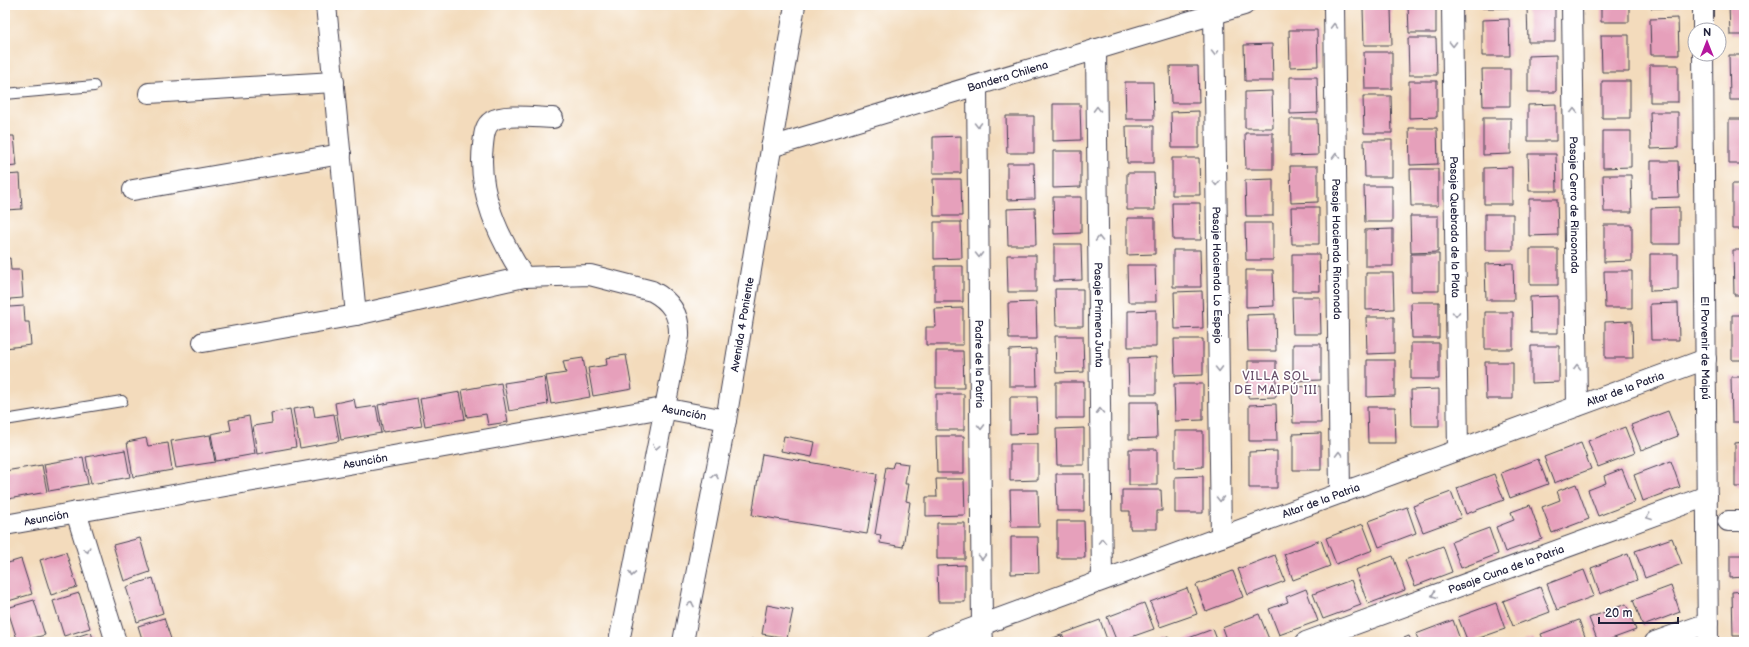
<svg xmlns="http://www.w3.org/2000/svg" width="1749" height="647" font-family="'Balsamiq Sans',sans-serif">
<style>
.building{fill:#e6a0bb}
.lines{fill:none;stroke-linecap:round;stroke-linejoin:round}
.service-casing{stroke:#413e4e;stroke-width:12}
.minor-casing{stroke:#413e4e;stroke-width:22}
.service{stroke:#fff;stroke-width:10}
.minor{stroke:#fff;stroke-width:20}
.oneway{stroke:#9c9ca7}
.labels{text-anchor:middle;stroke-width:3.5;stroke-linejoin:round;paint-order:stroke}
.street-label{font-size:11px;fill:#22223b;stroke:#fff}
.neighbourhood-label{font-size:12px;letter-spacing:1px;fill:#674e68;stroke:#fff}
</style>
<rect width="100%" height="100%" fill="#fff"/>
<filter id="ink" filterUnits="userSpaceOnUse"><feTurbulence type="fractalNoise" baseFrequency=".025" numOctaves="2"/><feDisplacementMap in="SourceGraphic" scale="8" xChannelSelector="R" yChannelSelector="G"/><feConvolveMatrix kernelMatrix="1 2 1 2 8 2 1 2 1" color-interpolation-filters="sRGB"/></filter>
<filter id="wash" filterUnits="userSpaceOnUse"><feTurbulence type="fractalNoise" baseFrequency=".012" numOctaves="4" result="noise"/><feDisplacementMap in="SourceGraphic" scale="16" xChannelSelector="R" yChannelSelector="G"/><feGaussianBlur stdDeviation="0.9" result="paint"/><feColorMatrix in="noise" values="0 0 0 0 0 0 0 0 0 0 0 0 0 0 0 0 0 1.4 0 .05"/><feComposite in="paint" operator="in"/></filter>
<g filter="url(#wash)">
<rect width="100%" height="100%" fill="#f3dbbc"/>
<g id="blocks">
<!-- building -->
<path class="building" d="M1408 5H1436V33H1409Z
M1482 5H1510V8H1482Z
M1555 5V42H1528L1527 6Z
M1601 5H1629V22H1601Z
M1651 5H1679V8H1651Z
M1729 5H1744V35H1730Z
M1363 8H1391L1392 45H1364Z
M1678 18 1679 55H1651L1650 19Z
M1509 19 1510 56H1482V20Z
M1289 30H1317L1318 66 1290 67Z
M1601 35H1629V72H1602Z
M1408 38H1436L1437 75H1409Z
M1272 44 1273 81H1245L1244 45Z
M1364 52H1392V89H1365Z
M1556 55V92H1528V56Z
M1729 55H1744V100H1730Z
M1650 65H1678V102H1650Z
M1170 66H1198L1199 103H1171Z
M1482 69H1510V106H1483Z
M1290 77H1317L1318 113 1290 114Z
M1409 81H1437V117L1409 118Z
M1602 81H1630V118H1602Z
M1125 82H1153L1154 119H1126Z
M1272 91 1273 128H1245V92Z
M1363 96H1391L1392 133H1364Z
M1053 104H1080L1081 140 1053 141Z
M1556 104V141H1528V105Z
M1199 111V148H1172L1171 112Z
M1650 112H1678V148L1651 149Z
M1006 116H1034V153H1007Z
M1483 118H1511V154L1483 155Z
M1290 119H1317L1318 155 1290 156Z
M1729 119H1744V164H1729Z
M1126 126H1154V163H1127Z
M1409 128H1437L1438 164 1410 165Z
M1603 131H1631V167L1603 168Z
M1245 133H1273V169H1246Z
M5 136H14L17 166 5 167Z
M961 136V173H933V137Z
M1364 140H1392V177H1365Z
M1053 151H1081V187L1053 188Z
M1528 154H1556L1557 191H1529Z
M1172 158H1199L1200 195H1172Z
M1651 161H1678L1679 197 1651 198Z
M1007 163H1034L1035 199 1007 200Z
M1290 166H1318V202L1291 203Z
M1512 167V204H1484V168Z
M1410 169H1438V206H1411Z
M1127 173H1154L1155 210H1127Z
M20 174 22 209 5 210V175Z
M1603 175H1631L1632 212H1604Z
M933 179H961L962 216H934Z
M1273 179V216H1246L1245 180Z
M1732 184H1744V229H1732Z
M1364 186H1392V222H1365Z
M1053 197H1081V233L1054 234Z
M1529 199H1557L1558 235 1529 236Z
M1172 203H1200L1201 240H1173Z
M1291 207H1319V244H1292Z
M1679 207V244H1651V208Z
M1035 208 1036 245H1008L1007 209Z
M1485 214H1513V250H1485Z
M1410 216H1438V252L1411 253Z
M1127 218H1155V254L1127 255Z
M934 222H961L962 258 934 259Z
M1245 223H1273V260H1246Z
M1604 225H1632V261L1604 262Z
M1393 229V266H1365V230Z
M1054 244H1081L1082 280 1054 281Z
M1530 249H1558V285H1530Z
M1173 250H1200L1201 287H1173Z
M1733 250H1744V295H1734Z
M1292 254H1319L1320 291H1292Z
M1411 254H1439V291H1411Z
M1650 254H1678V290L1650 291Z
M1007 255H1036V292H1008Z
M10 258 11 270H21L23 298 10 299V307L24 306 25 322H29L31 345 5 348V259Z
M1513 263 1514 300H1486L1485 264Z
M1127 265H1155L1156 302H1128Z
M935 266H963V302H935Z
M1246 270H1273L1274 306 1246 307Z
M1604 271H1632V308H1605Z
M1366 273H1393L1394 309 1366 310Z
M1055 289H1083V326H1056Z
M1202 291 1203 328 1175 329 1174 292Z
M1558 296V333H1531L1530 297Z
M1292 297H1320L1321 334H1293Z
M1036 302 1037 339H1009L1008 303Z
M1411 302H1439V338H1412Z
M1678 303 1679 340H1651L1650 304Z
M963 308V345H926V327H936L935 309Z
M1156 310V347H1128V311Z
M1485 312H1513V349H1485Z
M1275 314 1276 351H1248L1247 315Z
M1732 315H1744V360H1732Z
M1366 317H1394V353L1367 354Z
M1632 321 1633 358H1605V322Z
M1055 336H1083L1084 372 1056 373Z
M1174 339H1203V375L1175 376Z
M1411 343H1439V379H1411Z
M1293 344H1321V380L1293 381Z
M1531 346H1559V382L1531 383Z
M1036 349 1037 386H1009V350Z
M936 351H963L964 388H936Z
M626 355 632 389 593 396 588 368 607 365 606 358Z
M1156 357V394H1129L1128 358Z
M583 358 590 397 551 404 546 376 566 373 563 361Z
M1367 360H1395V396L1367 397Z
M1248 361H1276V397L1248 398Z
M1485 362H1513V399H1486Z
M544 377 548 404 509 411 504 383Z
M1731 377H1744V422H1732Z
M1056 382H1084V418H1056Z
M501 383 508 422 488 425 486 414 467 417 462 390Z
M1174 384H1203V420L1175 421Z
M1320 386 1321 423H1293L1292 387Z
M1439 389V426H1412L1411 390Z
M460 392 465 419 425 426 420 399Z
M936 394H964V430H936Z
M1010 397H1037L1038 433 1010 434Z
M417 398 422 426 383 432 378 405Z
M354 399 356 409 376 406 381 433 341 440 335 403Z
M1129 402H1156L1157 438 1129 439Z
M1276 404 1277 441H1249V405Z
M313 406 315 417 334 414 339 441 300 448 293 409Z
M1367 407H1395L1396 443H1368Z
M290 409 296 447 257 454 253 426 272 423 271 413Z
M1668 411 1678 436 1641 450 1631 425Z
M249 416 255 454 216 461 211 434 231 430 229 420Z
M1625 427 1635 453 1598 467 1588 441Z
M1084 428V465H1057L1056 429Z
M1175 431H1203V467L1175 468Z
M1321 433V470H1293V434Z
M210 435 215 462 176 468 171 441Z
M784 436 815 442 812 457 781 451Z
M936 436H964V473H937Z
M146 438 148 446 168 443 172 470 133 477 127 442Z
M1744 442V487H1735V443Z
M1581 443 1591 469 1554 483 1544 457Z
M1010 444H1038V480L1010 481Z
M1129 449H1157V485H1129Z
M125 450 130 477 91 484 86 457Z
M1277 451V488H1249V452Z
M762 454 877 474 867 534 752 515Z
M83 457 88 484 49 491 44 464Z
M1538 459 1548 484 1510 498 1501 473Z
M1671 461 1680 487 1643 501 1634 475Z
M894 462 908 464 905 484H909L906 501 910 502 903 547 880 543 881 535 875 534 886 467 892 468Z
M42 465 47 492 8 499 5 471Z
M1622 469 1635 502 1598 516 1588 490 1606 483 1604 476Z
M1056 474H1084V511H1057Z
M1494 474 1504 500 1466 514 1457 488Z
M1203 476V513H1175V477Z
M936 479H964L965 515 926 516V497H937Z
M1576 484 1589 519 1552 533 1542 507 1560 500 1557 491Z
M1010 490H1038L1039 527H1011Z
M1122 490H1161L1162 511H1157V529H1130V511H1122Z
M1451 492 1461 518 1423 532 1413 506Z
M1530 505 1542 539 1505 552 1496 527 1514 520 1511 512Z
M1407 507 1416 533 1379 547 1369 521Z
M1057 521H1084L1085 558H1057Z
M937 523H965V559H937Z
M1363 524 1373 550 1336 564 1326 538Z
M1489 528 1498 554 1461 568 1451 542Z
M1011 537H1038L1039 573 1011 574Z
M140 538 150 572 124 581 113 545Z
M1672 538 1682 564 1645 578 1635 551Z
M1321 540 1330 566 1293 580 1284 554Z
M1443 546 1452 572 1415 586 1405 560Z
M66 552 77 587 51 595 40 560Z
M1628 554 1637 580 1600 594 1591 568Z
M1275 555 1285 581 1248 595 1238 569Z
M1730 555H1744V577L1730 578Z
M1393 556 1405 590 1368 604 1355 570Z
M21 559 32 594 5 602V564Z
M965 565V602H938L937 566Z
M1584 570 1594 596 1557 610 1547 584Z
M1233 571 1243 597 1206 611 1196 585Z
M153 578 163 613 137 622 126 587Z
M1351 580 1361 605 1323 619 1313 594Z
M1671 586 1680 612 1643 626 1633 600Z
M1540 587 1550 612 1513 626 1503 601Z
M1187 588 1197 614 1160 627 1150 602Z
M1306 589 1318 621 1279 635 1269 609 1288 602 1286 597Z
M1744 591V636H1733L1732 592Z
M79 593 90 628 64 636 53 601Z
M34 600 45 635 18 642 7 608Z
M1144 603 1154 629 1117 642 1107 617Z
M1496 603 1505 629 1468 642 1458 617Z
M1626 604 1636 630 1603 642H1598L1589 618Z
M767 605 793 610 787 638 762 634Z
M1259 614 1269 639 1262 642H1227L1222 628Z
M164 618 172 642H143L138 626Z
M1100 620 1108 642H1066L1062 634Z
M1453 620 1461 642H1419L1416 634Z
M1579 620 1587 642H1544L1541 634Z
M1213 629 1218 642H1178L1194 636Z
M91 632 94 642H65L64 641Z
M1061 635 1063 642H1043Z
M1168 636 1170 642H1154Z
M1409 636 1412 642H1394Z
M1533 638 1535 642H1522Z
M751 639 763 641V642H751Z"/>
</g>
</g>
<g filter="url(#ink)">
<use href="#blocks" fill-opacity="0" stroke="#413e4e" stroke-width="1"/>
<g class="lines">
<defs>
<path id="service" d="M5 94 94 86
M5 420 122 401"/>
<g id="minor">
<path d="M326 5 356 315"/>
<path id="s1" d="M1334 5 1340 493"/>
<path id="s2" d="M1452 5 1458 450"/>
<path id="s3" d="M1572 5 1577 406"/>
<path d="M1703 5V30"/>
<path id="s4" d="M1214 14 1221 537"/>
<path id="s5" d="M1096 49 1102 580"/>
<path id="s6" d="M1703 54 1708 642"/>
<path id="s7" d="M977 86 982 625 983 642"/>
<path d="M149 93 334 82"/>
<path id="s8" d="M771 147 1244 5"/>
<path d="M133 190 341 154"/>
<path d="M524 277C499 238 477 193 483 145 484 136 484 126 492 121 503 113 539 118 553 118"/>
<path d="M203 342 356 315 524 277 590 275 652 291C671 301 680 315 679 336L619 642"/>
<path d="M76 512 116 642"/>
<path d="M1728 521H1744"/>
<path id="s9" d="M5 525 663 408 726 420"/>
<path id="s10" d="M683 642 726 420 795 5"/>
<path id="s11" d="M935 642 1706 359"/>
<path id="s12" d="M1306 642 1707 496"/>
<path d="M1655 642 1708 623"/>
</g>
</defs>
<!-- service casing -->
<use href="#service" class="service-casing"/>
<!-- minor casing -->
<use href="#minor" class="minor-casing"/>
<!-- service -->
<use href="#service" class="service"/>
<!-- minor -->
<use href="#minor" class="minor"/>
</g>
<!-- one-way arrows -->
<defs><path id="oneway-chevron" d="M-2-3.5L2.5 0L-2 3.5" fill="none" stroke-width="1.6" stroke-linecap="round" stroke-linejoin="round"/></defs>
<g class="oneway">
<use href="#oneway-chevron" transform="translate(1334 26) rotate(-91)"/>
<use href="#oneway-chevron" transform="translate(1453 44) rotate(89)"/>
<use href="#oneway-chevron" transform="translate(1215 53) rotate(89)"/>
<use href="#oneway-chevron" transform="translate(1097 109) rotate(-91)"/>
<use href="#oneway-chevron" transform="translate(1574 111) rotate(-91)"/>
<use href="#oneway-chevron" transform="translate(978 125) rotate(89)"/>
<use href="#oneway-chevron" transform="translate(1336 156) rotate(-91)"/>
<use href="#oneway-chevron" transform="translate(1216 183) rotate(89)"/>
<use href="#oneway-chevron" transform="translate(1099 239) rotate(-91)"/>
<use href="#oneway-chevron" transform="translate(979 255) rotate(89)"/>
<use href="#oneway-chevron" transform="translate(1456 314) rotate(89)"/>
<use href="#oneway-chevron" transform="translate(1577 367) rotate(-91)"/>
<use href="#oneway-chevron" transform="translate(1219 369) rotate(89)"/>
<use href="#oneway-chevron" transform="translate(1100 411) rotate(-91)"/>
<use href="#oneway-chevron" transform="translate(981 427) rotate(89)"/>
<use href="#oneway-chevron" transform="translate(656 447) rotate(101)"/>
<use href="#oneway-chevron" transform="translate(1339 454) rotate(-91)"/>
<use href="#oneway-chevron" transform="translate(715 476) rotate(-79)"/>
<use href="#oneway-chevron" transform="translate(1220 499) rotate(89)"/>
<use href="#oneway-chevron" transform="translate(1649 517) rotate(160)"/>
<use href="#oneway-chevron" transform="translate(1102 541) rotate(-91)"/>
<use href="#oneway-chevron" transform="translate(87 550) rotate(73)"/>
<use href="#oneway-chevron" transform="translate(982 557) rotate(89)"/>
<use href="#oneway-chevron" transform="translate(632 574) rotate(101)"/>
<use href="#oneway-chevron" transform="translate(1434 595) rotate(160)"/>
<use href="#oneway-chevron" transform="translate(691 604) rotate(-79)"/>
</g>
</g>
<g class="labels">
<!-- street labels -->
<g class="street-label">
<text dy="4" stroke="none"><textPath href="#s8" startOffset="247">Bandera Chilena</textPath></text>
<text dy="4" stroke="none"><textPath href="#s3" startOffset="200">Pasaje Cerro de Rinconada</textPath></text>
<text dy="4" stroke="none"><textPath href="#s2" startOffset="222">Pasaje Quebrada de la Plata</textPath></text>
<text dy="4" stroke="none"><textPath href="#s1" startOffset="244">Pasaje Hacienda Rinconada</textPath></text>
<text dy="4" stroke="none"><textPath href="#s4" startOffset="261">Pasaje Hacienda Lo Espejo</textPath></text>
<text dy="4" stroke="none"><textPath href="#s5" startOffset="266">Pasaje Primera Junta</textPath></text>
<text dy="4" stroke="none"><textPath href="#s10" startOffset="323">Avenida 4 Poniente</textPath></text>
<text dy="4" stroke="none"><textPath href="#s6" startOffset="294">El Porvenir de Maipú</textPath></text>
<text dy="4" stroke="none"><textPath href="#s7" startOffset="278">Padre de la Patria</textPath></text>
<text dy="4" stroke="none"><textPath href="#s11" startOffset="735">Altar de la Patria</textPath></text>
<text dy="4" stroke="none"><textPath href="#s9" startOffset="690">Asunción</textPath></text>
<text dy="4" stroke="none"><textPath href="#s9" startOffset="366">Asunción</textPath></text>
<text dy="4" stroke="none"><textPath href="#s11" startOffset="411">Altar de la Patria</textPath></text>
<text dy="4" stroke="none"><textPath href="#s9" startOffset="42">Asunción</textPath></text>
<text dy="4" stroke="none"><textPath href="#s12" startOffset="213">Pasaje Cuna de la Patria</textPath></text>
</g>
<!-- neighbourhood labels -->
<g class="neighbourhood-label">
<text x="1276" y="380">VILLA SOL<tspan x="1276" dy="14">DE MAIPÚ III</tspan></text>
</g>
</g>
<!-- margin -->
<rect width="1749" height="647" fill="none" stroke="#fff" stroke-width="20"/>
<!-- north arrow -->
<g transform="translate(1707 42)"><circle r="19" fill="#ffffff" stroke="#a7a7b1"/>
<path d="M0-3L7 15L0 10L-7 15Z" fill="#b5179e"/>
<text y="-6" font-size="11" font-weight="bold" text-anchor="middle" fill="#22223b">N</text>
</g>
<!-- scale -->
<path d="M1599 617v6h79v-6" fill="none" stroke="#22223b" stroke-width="2"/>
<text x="1605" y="617" font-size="12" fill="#22223b" stroke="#ffffff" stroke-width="3" paint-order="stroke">20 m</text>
</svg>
